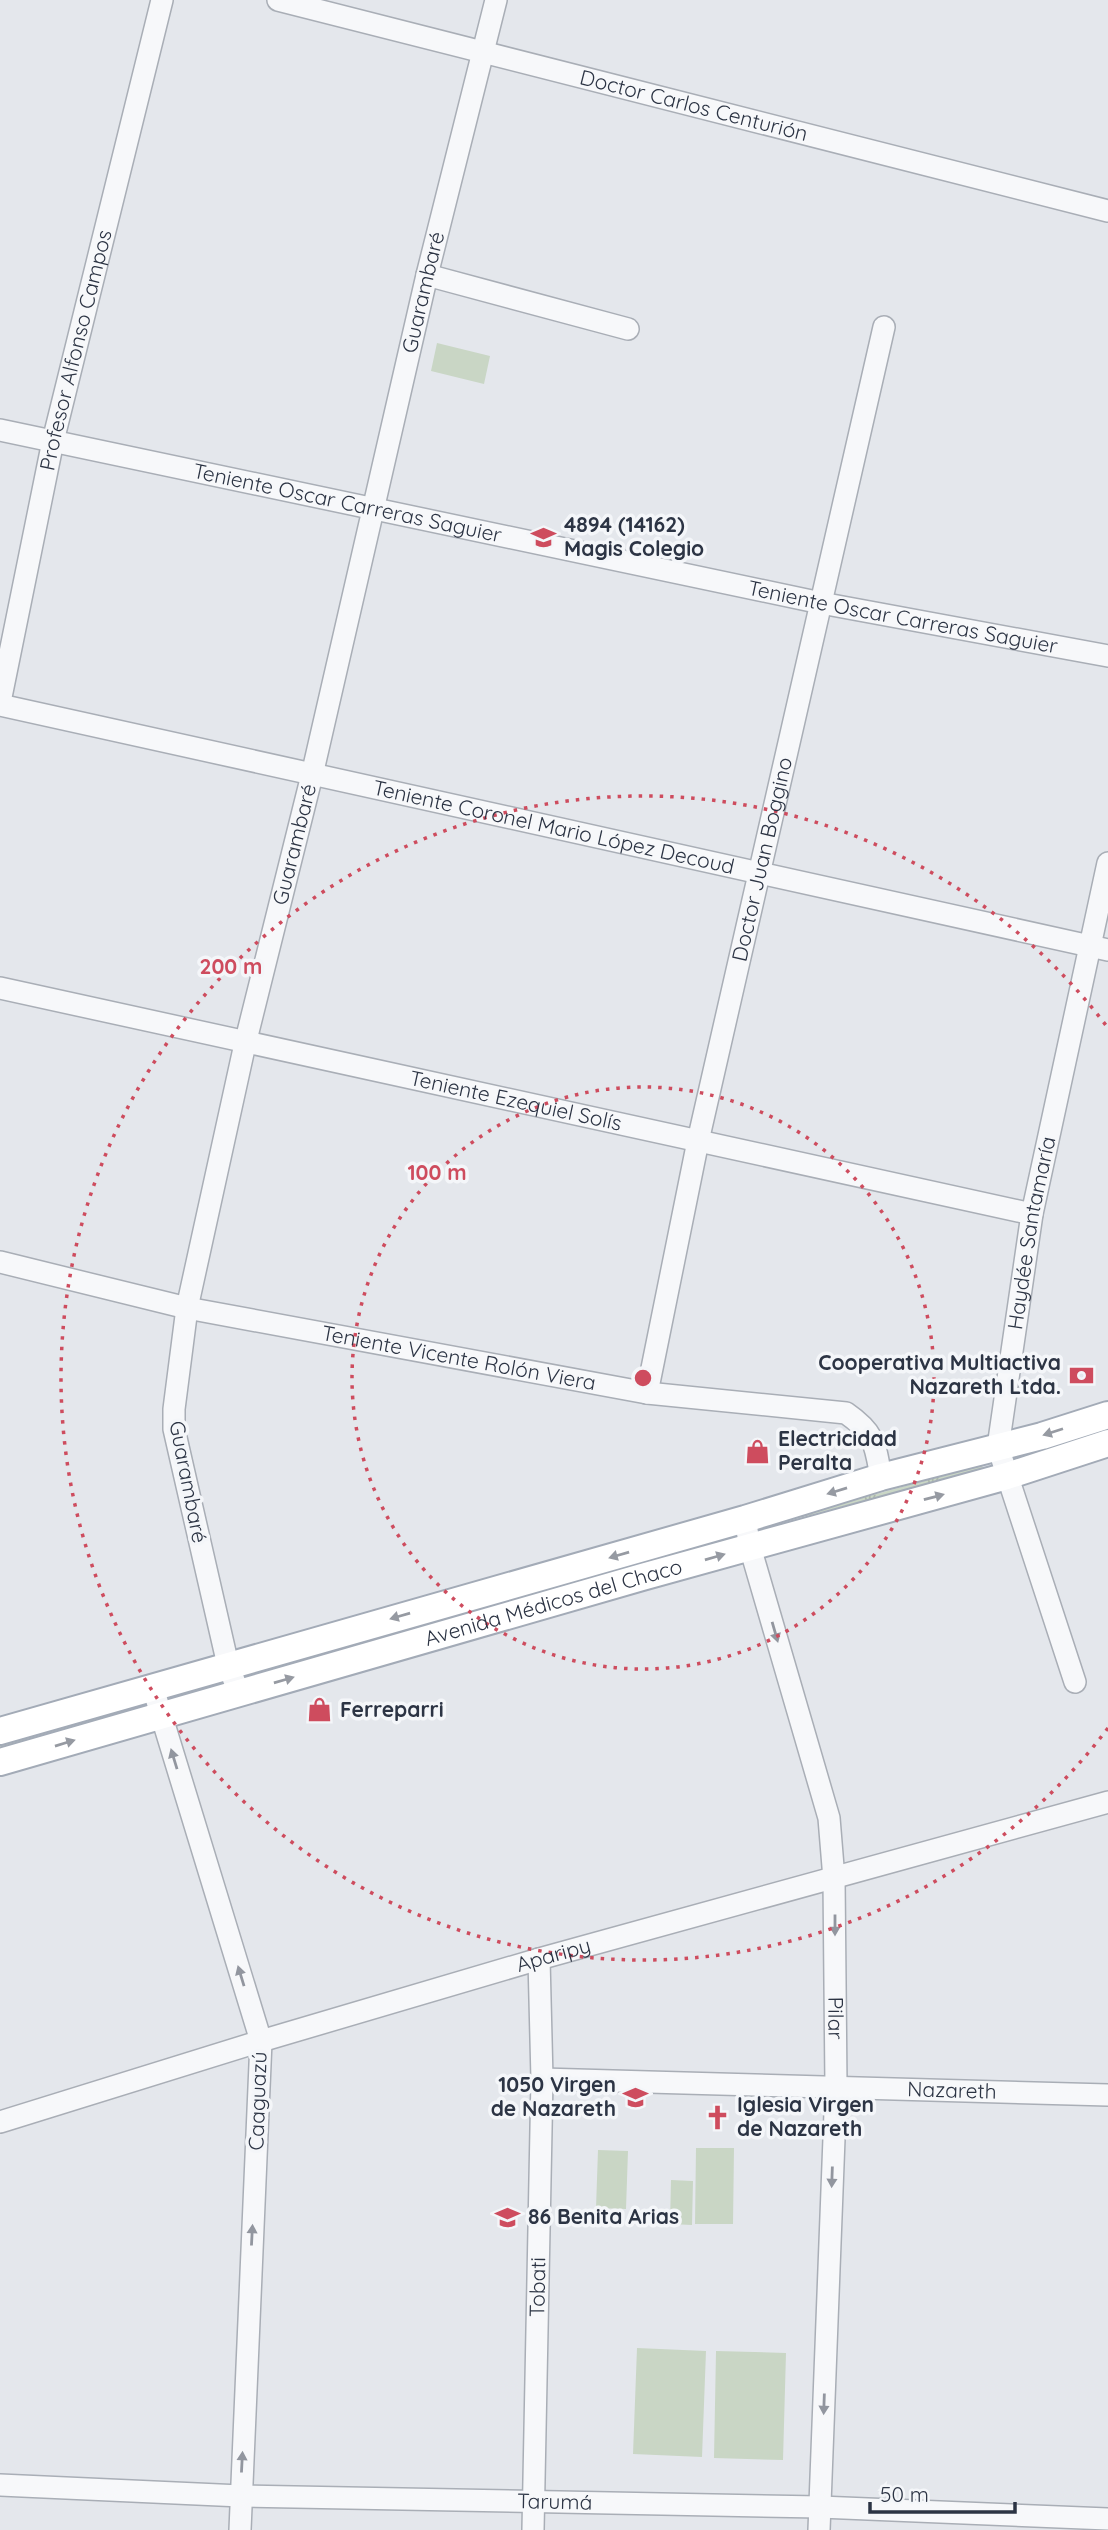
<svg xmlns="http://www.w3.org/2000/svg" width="1108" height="2530" font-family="Quicksand,sans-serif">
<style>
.grass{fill:url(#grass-tufts)}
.garden{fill:#c9d6c5}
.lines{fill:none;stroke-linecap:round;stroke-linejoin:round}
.minor-casing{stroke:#a9aeb6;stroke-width:24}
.major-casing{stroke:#a3abb7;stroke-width:30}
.minor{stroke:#f7f8fa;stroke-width:21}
.major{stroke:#fff;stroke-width:26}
.oneway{fill:#969aa2}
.oneway2{fill:#92969f}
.ring{fill:none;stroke:#ce4c5e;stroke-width:3.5;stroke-dasharray:3.5 7}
.labels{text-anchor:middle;stroke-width:7;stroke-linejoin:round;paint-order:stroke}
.street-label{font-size:21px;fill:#2c3444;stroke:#f4f6f9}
.poi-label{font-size:21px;font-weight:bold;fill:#2c3444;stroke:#f4f6f9;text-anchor:start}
.centre{fill:#ce4c5e;stroke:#f4f6f9;stroke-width:3.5}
.ring-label{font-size:21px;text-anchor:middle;font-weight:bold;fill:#ce4c5e;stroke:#f4f6f9;stroke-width:7;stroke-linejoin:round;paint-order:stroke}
</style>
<defs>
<pattern id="grass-tufts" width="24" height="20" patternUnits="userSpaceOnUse" patternTransform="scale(1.75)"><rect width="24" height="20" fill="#c9d6c5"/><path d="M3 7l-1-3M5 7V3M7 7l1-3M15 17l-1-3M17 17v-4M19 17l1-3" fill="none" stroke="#adb8aa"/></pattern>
</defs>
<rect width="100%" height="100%" fill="#e4e7ec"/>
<!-- grass -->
<path class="grass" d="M982 1465 983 1469 769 1526 767 1524Z
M729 1537 266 1672 264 1670V1668Z
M134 1705 135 1709 0 1748V1744Z"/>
<!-- garden -->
<path class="garden" d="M437 343 490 356 484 384 431 371Z
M696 2148H734L733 2224H695Z
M598 2150 628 2151 626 2209 596 2208Z
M671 2180 693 2181 692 2225 670 2224Z
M637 2348 706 2351 702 2457 633 2454Z
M716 2351 786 2353 783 2460 714 2458Z"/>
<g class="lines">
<defs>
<g id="minor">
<path id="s1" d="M278 0 1108 211"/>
<path d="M427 275 628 329"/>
<path id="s2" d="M0 430 821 603 1108 656"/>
<path id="s3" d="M0 702 53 441 162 0"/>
<path id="s4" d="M0 705 1108 950"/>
<path id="s5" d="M0 988 1032 1214"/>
<path id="s6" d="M0 1262 187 1308 647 1393 846 1413C875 1433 875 1444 881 1477"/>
<path id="s7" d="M647 1393 698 1141 884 327"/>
<path id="s8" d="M745 1519 750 1547 829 1818 834 1879 836 2086 819 2530"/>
<path id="s9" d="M1075 1682 998 1447 1032 1214 1108 863"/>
<path d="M153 1688 261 2041 240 2530"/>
<path id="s10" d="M239 1693 228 1665 174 1429V1409L187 1308 245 1044 312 775 427 275 496 0"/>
<path id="s11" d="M542 2079 1108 2095"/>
<path id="s12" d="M0 2122 261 2041 539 1959 1108 1802"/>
<path id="s13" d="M0 2485 241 2496 820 2507 1108 2519"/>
<path id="s14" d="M533 2530 542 2079 539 1959"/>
</g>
<g id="major">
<path d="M0 1731 745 1519 881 1477 1042 1436 1108 1415"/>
<path id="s15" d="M0 1762 642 1577 1007 1476 1108 1443"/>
</g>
</defs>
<!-- minor casing -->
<use href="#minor" class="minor-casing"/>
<!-- major casing -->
<use href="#major" class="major-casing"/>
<!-- minor -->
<use href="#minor" class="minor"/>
<!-- major -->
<use href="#major" class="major"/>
</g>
<!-- one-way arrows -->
<defs><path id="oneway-solid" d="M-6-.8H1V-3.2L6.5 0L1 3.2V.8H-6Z" transform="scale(1.75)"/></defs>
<g class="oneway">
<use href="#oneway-solid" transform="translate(1053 1432) rotate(162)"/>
<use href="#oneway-solid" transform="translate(837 1491) rotate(163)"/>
<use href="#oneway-solid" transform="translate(934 1497) rotate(-15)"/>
<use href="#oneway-solid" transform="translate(619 1555) rotate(164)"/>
<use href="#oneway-solid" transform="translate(715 1557) rotate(-16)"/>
<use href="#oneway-solid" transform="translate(400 1616) rotate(164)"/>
<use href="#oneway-solid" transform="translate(284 1680) rotate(-16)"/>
<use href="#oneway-solid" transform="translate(65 1743) rotate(-17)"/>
</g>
<g class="oneway2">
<use href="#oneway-solid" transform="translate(775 1632) rotate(74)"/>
<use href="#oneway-solid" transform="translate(174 1759) rotate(-107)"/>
<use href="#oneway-solid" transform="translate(835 1925) rotate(90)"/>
<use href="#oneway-solid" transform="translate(241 1976) rotate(-107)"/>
<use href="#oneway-solid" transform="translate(832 2177) rotate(92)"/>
<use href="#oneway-solid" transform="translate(252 2235) rotate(-87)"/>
<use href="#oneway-solid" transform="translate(824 2404) rotate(92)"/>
<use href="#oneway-solid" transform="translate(242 2462) rotate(-87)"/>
</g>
<!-- distance rings -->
<g class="ring">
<circle cx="643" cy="1378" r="291"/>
<path d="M1108 1728A582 582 0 1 1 1108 1028"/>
</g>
<!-- icons -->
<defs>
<symbol id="school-bare" viewBox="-9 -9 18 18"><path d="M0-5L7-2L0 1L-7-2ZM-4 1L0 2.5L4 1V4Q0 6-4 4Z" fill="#ce4c5e" stroke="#f4f6f9" stroke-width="2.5" paint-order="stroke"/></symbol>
<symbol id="bank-bare" viewBox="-9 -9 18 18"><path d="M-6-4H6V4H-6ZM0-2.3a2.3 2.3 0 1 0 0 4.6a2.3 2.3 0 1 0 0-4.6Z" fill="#ce4c5e" stroke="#f4f6f9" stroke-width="2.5" paint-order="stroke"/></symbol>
<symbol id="shop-bare" viewBox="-9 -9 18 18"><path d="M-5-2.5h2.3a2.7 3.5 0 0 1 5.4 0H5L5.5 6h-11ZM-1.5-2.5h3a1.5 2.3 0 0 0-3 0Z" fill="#ce4c5e" stroke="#f4f6f9" stroke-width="2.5" paint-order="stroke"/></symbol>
<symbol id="church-bare" viewBox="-9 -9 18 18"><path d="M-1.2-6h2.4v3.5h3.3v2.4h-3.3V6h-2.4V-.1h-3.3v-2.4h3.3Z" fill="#ce4c5e" stroke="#f4f6f9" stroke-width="2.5" paint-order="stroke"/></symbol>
</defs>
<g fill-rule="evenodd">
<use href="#school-bare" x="526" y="520" width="35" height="35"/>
<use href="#bank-bare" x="1064" y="1358" width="35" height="35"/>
<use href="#shop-bare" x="740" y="1434" width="35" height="35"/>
<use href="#shop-bare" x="302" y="1692" width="35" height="35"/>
<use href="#school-bare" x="618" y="2080" width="35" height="35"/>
<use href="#church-bare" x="700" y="2100" width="35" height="35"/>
<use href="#school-bare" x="490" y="2200" width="35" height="35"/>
</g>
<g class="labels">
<!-- street labels -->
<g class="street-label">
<text dy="7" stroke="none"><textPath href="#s1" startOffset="429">Doctor Carlos Centurión</textPath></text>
<text dy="7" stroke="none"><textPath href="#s10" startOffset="1437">Guarambaré</textPath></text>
<text dy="7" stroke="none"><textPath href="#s3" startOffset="360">Profesor Alfonso Campos</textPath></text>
<text dy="7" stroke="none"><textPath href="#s2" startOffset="355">Teniente Oscar Carreras Saguier</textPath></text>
<text dy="7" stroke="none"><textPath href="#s2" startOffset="922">Teniente Oscar Carreras Saguier</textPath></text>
<text dy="7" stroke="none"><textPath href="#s4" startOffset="567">Teniente Coronel Mario López Decoud</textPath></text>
<text dy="7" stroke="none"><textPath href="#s10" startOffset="870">Guarambaré</textPath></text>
<text dy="7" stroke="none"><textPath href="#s7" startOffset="546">Doctor Juan Boggino</textPath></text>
<text dy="7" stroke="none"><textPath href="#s5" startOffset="528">Teniente Ezequiel Solís</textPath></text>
<text dy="7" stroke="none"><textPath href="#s9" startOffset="464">Haydée Santamaría</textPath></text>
<text dy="7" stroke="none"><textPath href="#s6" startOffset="469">Teniente Vicente Rolón Viera</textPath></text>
<text transform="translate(188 1482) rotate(79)" y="7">Guarambaré</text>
<text dy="7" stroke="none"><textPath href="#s15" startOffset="576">Avenida Médicos del Chaco</textPath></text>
<text dy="7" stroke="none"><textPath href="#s12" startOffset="578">Aparipy</textPath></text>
<text dy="7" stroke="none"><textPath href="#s8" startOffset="511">Pilar</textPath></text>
<text dy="7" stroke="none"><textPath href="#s11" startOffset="410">Nazareth</textPath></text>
<text transform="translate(258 2101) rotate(-88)" y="7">Caaguazú</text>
<text dy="7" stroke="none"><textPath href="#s14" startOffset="243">Tobati</textPath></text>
<text dy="7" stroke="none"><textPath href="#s13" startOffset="555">Tarumá</textPath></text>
</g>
<!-- poi labels -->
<g class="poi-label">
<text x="564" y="532">4894 (14162)<tspan x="564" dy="24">Magis Colegio</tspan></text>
<text x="1061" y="1370" text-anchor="end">Cooperativa Multiactiva<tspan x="1061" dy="24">Nazareth Ltda.</tspan></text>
<text x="778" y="1446">Electricidad<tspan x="778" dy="24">Peralta</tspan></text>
<text x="340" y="1717">Ferreparri</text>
<text x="616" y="2092" text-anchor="end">1050 Virgen<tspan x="616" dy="24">de Nazareth</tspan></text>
<text x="737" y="2112">Iglesia Virgen<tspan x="737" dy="24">de Nazareth</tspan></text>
<text x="528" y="2224">86 Benita Arias</text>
</g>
</g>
<circle cx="643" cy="1378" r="10" class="centre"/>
<g class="ring-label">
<text x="231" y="974">200 m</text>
<text x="437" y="1180">100 m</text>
</g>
<!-- scale -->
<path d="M870 2502v10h145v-10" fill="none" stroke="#2c3444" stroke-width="3.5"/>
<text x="880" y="2502" font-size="21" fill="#2c3444" stroke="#f4f6f9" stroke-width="5" paint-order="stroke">50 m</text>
</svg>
